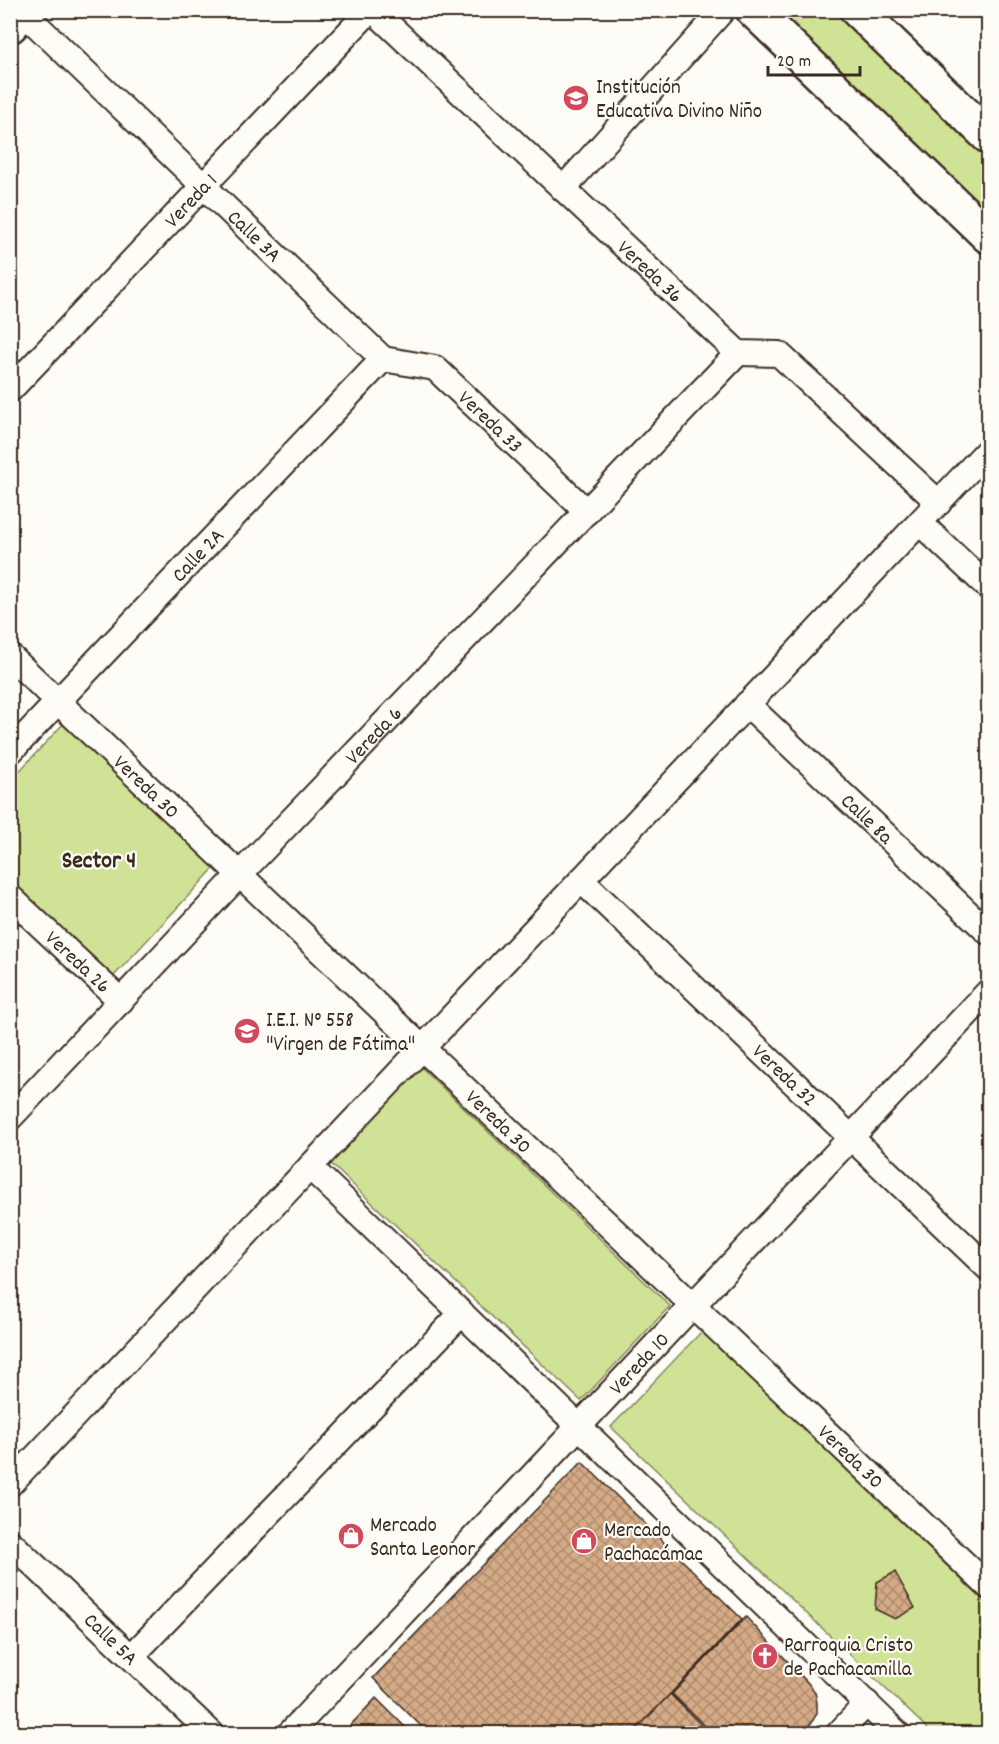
<svg xmlns="http://www.w3.org/2000/svg" width="999" height="1744" font-family="Dekko,sans-serif">
<style>
.park{fill:#d0e296;stroke:#86865a;stroke-width:1.5}
.building{fill:url(#building-cross-hatch);stroke:#3b2a1e;stroke-width:1.5}
.lines{fill:none;stroke-linecap:round;stroke-linejoin:round}
.street-casing{stroke:#3b2a1e;stroke-width:28}
.secondary-casing{stroke:#3b2a1e;stroke-width:38}
.street{stroke:#fdfcf7;stroke-width:24}
.secondary{stroke:#fdfcf7;stroke-width:33}
.labels{text-anchor:middle;stroke-width:4.5;stroke-linejoin:round;paint-order:stroke}
.poi-label{font-size:21px;fill:#3b2a1e;stroke:#fdfcf7;text-anchor:start}
.street-label{font-size:21px;fill:#3b2a1e;stroke:#fdfcf7}
.quarter-label{font-size:24px;font-weight:bold;fill:#3b2a1e;stroke:#fdfcf7}
</style>
<defs>
<pattern id="building-cross-hatch" width="8" height="8" patternUnits="userSpaceOnUse" patternTransform="scale(1.5)"><rect width="8" height="8" fill="#d5aa86"/><path d="M0 0l8 8M0 8l8-8" fill="none" stroke="#ae8b6d"/></pattern>
</defs>
<rect width="100%" height="100%" fill="#fdfcf7"/>
<filter id="ink" filterUnits="userSpaceOnUse"><feTurbulence type="fractalNoise" baseFrequency=".0167" numOctaves="2"/><feDisplacementMap in="SourceGraphic" scale="12" xChannelSelector="R" yChannelSelector="G"/><feConvolveMatrix kernelMatrix="1 2 1 2 8 2 1 2 1" color-interpolation-filters="sRGB"/></filter>
<g filter="url(#ink)">
<!-- park -->
<path class="park" d="M771 11H844L988 147V218Z
M64 723 216 866 113 977 11 880 10 781Z
M421 1067 670 1306 581 1401 330 1163Z
M702 1331 988 1605V1733H932L611 1427Z"/>
<!-- building -->
<path class="building" d="M582 1462 742 1619 632 1734H429L373 1678Z
M895 1572 915 1608 895 1619 875 1609 877 1582Z
M746 1617 808 1683 815 1692 817 1703V1713L812 1722 801 1734H713L672 1694Z
M670 1694 710 1734H632Z
M376 1698 412 1734H342Z"/>
<g class="lines">
<defs>
<g id="street">
<path id="s1" d="M373 10 738 353 779 354 939 503"/>
<path id="s2" d="M23 12 383 359"/>
<path d="M563 189 723 10"/>
<path id="s3" d="M383 359 435 368 587 512"/>
<path id="s4" d="M10 390 370 10"/>
<path d="M920 523 988 587"/>
<path id="s5" d="M10 656 988 1586"/>
<path id="s6" d="M747 704 988 932"/>
<path id="s7" d="M10 752 383 359"/>
<path id="s8" d="M581 880 988 1268"/>
<path id="s9" d="M10 897 121 1001"/>
<path id="s10" d="M10 1118 240 874 738 353"/>
<path d="M310 1167 898 1734"/>
<path d="M10 1484 988 450"/>
<path id="s11" d="M10 1542 212 1734"/>
<path d="M131 1657 462 1313"/>
<path id="s12" d="M289 1734 988 992"/>
<path d="M838 1734 867 1703"/>
</g>
<path id="secondary" d="M753 10 988 236
M857 10 988 136
M10 26 25 10"/>
</defs>
<!-- street casing -->
<use href="#street" class="street-casing"/>
<!-- secondary casing -->
<use href="#secondary" class="secondary-casing"/>
<!-- street -->
<use href="#street" class="street"/>
<!-- secondary -->
<use href="#secondary" class="secondary"/>
</g>
</g>
<!-- icons -->
<defs>
<symbol id="school-disc" viewBox="-11 -11 22 22"><circle r="9.5" fill="#d1495b" stroke="#fdfcf7"/><path d="M0-5L7-2L0 1L-7-2ZM-4 1L0 2.5L4 1V4Q0 6-4 4Z" fill="#fff"/></symbol>
<symbol id="shop-disc" viewBox="-11 -11 22 22"><circle r="9.5" fill="#d1495b" stroke="#fdfcf7"/><path d="M-5-2.5h2.3a2.7 3.5 0 0 1 5.4 0H5L5.5 6h-11ZM-1.5-2.5h3a1.5 2.3 0 0 0-3 0Z" fill="#fff"/></symbol>
<symbol id="church-disc" viewBox="-11 -11 22 22"><circle r="9.5" fill="#d1495b" stroke="#fdfcf7"/><path d="M-1.2-6h2.4v3.5h3.3v2.4h-3.3V6h-2.4V-.1h-3.3v-2.4h3.3Z" fill="#fff"/></symbol>
</defs>
<g fill-rule="evenodd">
<use href="#school-disc" x="561" y="83" width="30" height="30"/>
<use href="#school-disc" x="232" y="1016" width="30" height="30"/>
<use href="#shop-disc" x="336" y="1521" width="30" height="30"/>
<use href="#shop-disc" x="569" y="1526" width="30" height="30"/>
<use href="#church-disc" x="750" y="1641" width="30" height="30"/>
</g>
<g class="labels">
<!-- poi labels -->
<g class="poi-label">
<text x="596" y="93">Institución<tspan x="596" dy="24">Educativa Divino Niño</tspan></text>
<text x="266" y="1026">I.E.I. N° 558<tspan x="266" dy="24">"Virgen de Fátima"</tspan></text>
<text x="370" y="1531">Mercado<tspan x="370" dy="24">Santa Leonor</tspan></text>
<text x="604" y="1536">Mercado<tspan x="604" dy="24">Pachacámac</tspan></text>
<text x="784" y="1651">Parroquia Cristo<tspan x="784" dy="24">de Pachacamilla</tspan></text>
</g>
<!-- street labels -->
<g class="street-label">
<text dy="7" stroke="none"><textPath href="#s4" startOffset="262">Vereda 1</textPath></text>
<text dy="7" stroke="none"><textPath href="#s2" startOffset="322">Calle 3A</textPath></text>
<text dy="7" stroke="none"><textPath href="#s1" startOffset="381">Vereda 36</textPath></text>
<text dy="7" stroke="none"><textPath href="#s3" startOffset="130">Vereda 33</textPath></text>
<text dy="7" stroke="none"><textPath href="#s7" startOffset="272">Calle 2A</textPath></text>
<text dy="7" stroke="none"><textPath href="#s10" startOffset="528">Vereda 6</textPath></text>
<text dy="7" stroke="none"><textPath href="#s5" startOffset="189">Vereda 30</textPath></text>
<text dy="7" stroke="none"><textPath href="#s6" startOffset="166">Calle 8a</textPath></text>
<text dy="7" stroke="none"><textPath href="#s9" startOffset="94">Vereda 26</textPath></text>
<text dy="7" stroke="none"><textPath href="#s8" startOffset="282">Vereda 32</textPath></text>
<text dy="7" stroke="none"><textPath href="#s5" startOffset="675">Vereda 30</textPath></text>
<text dy="7" stroke="none"><textPath href="#s12" startOffset="510">Vereda 10</textPath></text>
<text dy="7" stroke="none"><textPath href="#s5" startOffset="1161">Vereda 30</textPath></text>
<text dy="7" stroke="none"><textPath href="#s11" startOffset="140">Calle 5A</textPath></text>
</g>
<!-- quarter labels -->
<g class="quarter-label">
<text x="99" y="867">Sector 4</text>
</g>
</g>
<!-- margin -->
<rect width="999" height="1744" fill="none" stroke="#fdfcf7" stroke-width="36"/>
<rect x="18" y="18" width="963" height="1708" fill="none" stroke="#3b2a1e" stroke-width="2" filter="url(#ink)"/>
<!-- scale -->
<path d="M768 66v9h92v-9" fill="none" stroke="#3b2a1e" stroke-width="3"/>
<text x="777" y="66" font-size="18" fill="#3b2a1e" stroke="#fdfcf7" stroke-width="4.5" paint-order="stroke">20 m</text>
</svg>
